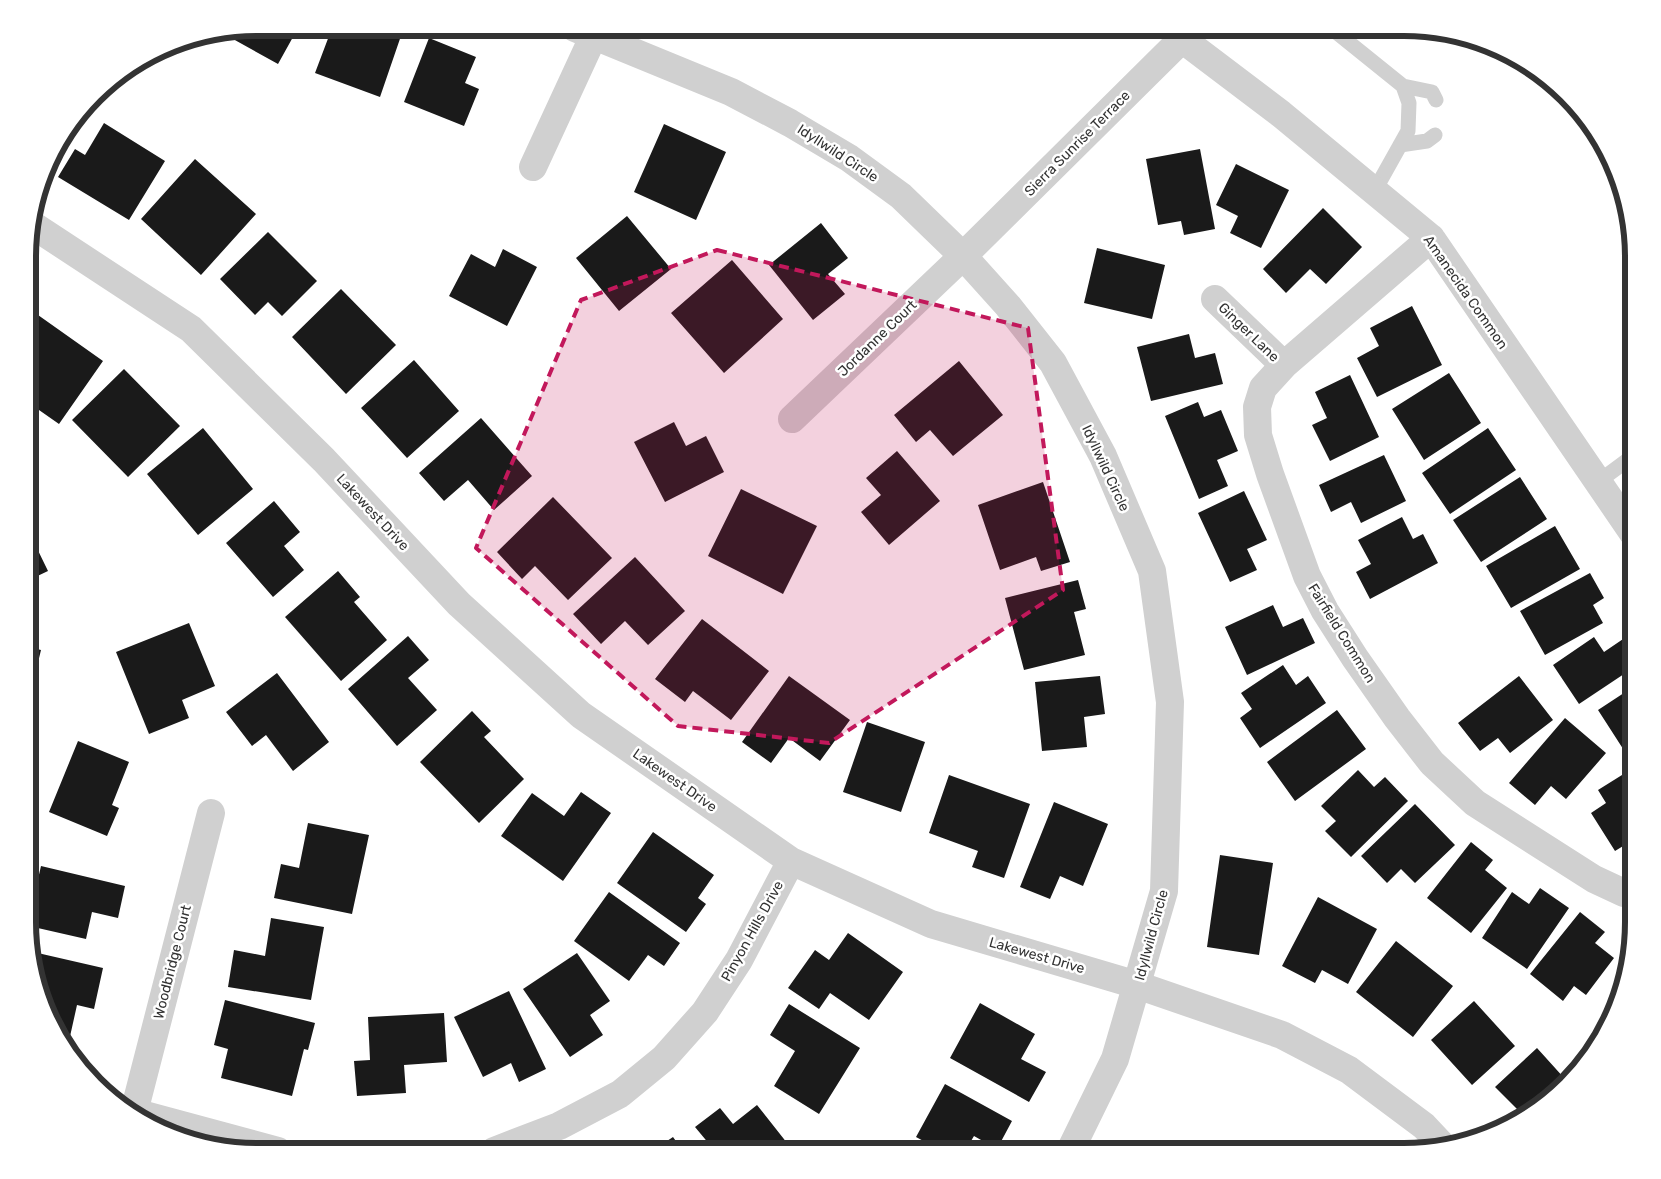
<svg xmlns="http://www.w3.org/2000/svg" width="1661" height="1179" font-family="Rubik,sans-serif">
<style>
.building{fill:#1a1a1a}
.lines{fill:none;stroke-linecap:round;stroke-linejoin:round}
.lane{stroke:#d0d0d0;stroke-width:15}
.street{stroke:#d0d0d0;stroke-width:28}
.marked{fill:#c2185b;fill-opacity:0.2;stroke:#c2185b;stroke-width:4;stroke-dasharray:10 6;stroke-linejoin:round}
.labels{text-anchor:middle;stroke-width:5;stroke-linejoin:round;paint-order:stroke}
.street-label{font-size:14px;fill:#333;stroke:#fff}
.rim{fill:none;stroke:#333;stroke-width:6}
</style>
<rect width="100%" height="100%" fill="#fff"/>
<!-- building -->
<path class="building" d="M258 27 298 28 278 64 224 34Z
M332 28H396L403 30 380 97 315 73Z
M429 38 476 57 465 83 479 89 464 126 404 102Z
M104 123 165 161 129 220 58 177 75 149 85 155Z
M664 124 726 152 696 220 634 192Z
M63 140 65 141 49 163 51 156Z
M1200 149 1215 229 1184 235 1181 221 1158 225 1146 159Z
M195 159 256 214 201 275 141 219Z
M1236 164 1289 190 1261 248 1230 233 1238 216 1216 205Z
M1323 208 1362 247 1326 284 1310 269 1286 293 1263 269Z
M627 216 671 269 619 311 576 258Z
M821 223 848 258 828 274 845 294 813 320 769 265Z
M268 232 317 281 282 316 268 302 255 315 220 279Z
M1097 248 1165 265 1152 319 1084 303Z
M503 249 537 267 507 326 449 296 471 254 495 267Z
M732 260 783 319 724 373 671 313Z
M341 289 396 345 346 394 292 337Z
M1412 306 1442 365 1377 397 1357 358 1379 346 1370 328Z
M38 315 103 361 59 424 29 403V326Z
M1189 334 1195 358 1215 353 1223 384 1151 401 1137 347Z
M414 360 459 411 407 458 361 408Z
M959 361 1003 415 953 456 930 430 916 442 894 415Z
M124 369 180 426 128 477 72 420Z
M1449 373 1481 423 1424 460 1392 409Z
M1350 375 1379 437 1330 461 1312 425 1327 418 1315 392Z
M1198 402 1204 417 1221 410 1238 451 1217 460 1228 486 1199 499 1165 416Z
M481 418 532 476 494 510 468 480 444 501 419 473Z
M674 422 686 446 706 436 724 472 665 502 634 442Z
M203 428 253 489 198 535 147 474Z
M1488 428 1516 470 1450 514 1422 473Z
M897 451 940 501 889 545 861 512 881 495 866 478Z
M1384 455 1406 501 1361 523 1351 502 1331 512 1319 485Z
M1520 477 1547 519 1481 562 1453 520Z
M1043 482 1070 562 1041 571 1036 557 1000 570 978 505Z
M741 489 817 526 783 594 708 556Z
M1244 491 1267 540 1247 549 1257 570 1230 582 1198 513Z
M553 497 612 558 568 600 535 566 522 579 497 552Z
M274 501 300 532 284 546 304 570 273 597 226 543Z
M1402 517 1413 539 1423 534 1438 563 1370 599 1356 572 1371 564 1358 540Z
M1555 526 1580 569 1511 608 1486 566Z
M29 532 48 571 29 580Z
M635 557 685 611 648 645 625 621 601 644 573 614Z
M338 571 360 597 354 602 387 640 341 681 285 617Z
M1590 573 1604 598 1593 605 1603 623 1545 655 1520 611Z
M1078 580 1086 609 1074 612 1085 655 1024 670 1005 598Z
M1273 605 1283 627 1303 618 1315 643 1247 675 1225 627Z
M702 619 769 671 731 720 693 691 685 702 655 679Z
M189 623 215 686 182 700 189 718 149 734 116 652Z
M1629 635 1633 641V668L1579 704 1553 665 1594 637 1604 652Z
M408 636 429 660 408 678 437 710 397 746 348 689Z
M29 647 41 650 30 695 29 694Z
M1283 665 1296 685 1308 676 1326 703 1260 748 1240 718 1252 709 1241 693Z
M277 673 329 742 293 771 266 735 252 746 226 712Z
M789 676 850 720 820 761 789 738 771 763 742 742Z
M1100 676 1105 714 1084 717 1087 747 1042 751 1035 682Z
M1519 676 1553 720 1510 753 1498 738 1480 751 1458 723Z
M1633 687V751L1627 755 1598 710Z
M1337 710 1366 749 1295 801 1267 762Z
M472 711 491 731 484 737 524 779 479 823 420 762Z
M1565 718 1606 753 1566 799 1551 786 1535 805 1509 783Z
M867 722 925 742 901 812 843 792Z
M78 741 129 762 112 805 119 808 107 836 49 812Z
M1358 770 1374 787 1385 777 1408 801 1351 857 1325 831 1336 821 1321 806Z
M1630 770 1633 774V840L1615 851 1591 813 1606 803 1598 790Z
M949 775 1030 804 1004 878 972 867 978 851 929 833Z
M581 792 611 813 563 881 501 836 532 793 564 816Z
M1054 802 1108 824 1083 886 1060 876 1050 899 1020 887Z
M1415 804 1455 845 1415 883 1401 869 1387 883 1361 856Z
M308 823 369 835 352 914 274 898 281 864 299 868Z
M653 832 714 875 698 898 706 904 686 932 617 883Z
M1471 842 1493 860 1485 870 1507 888 1471 933 1427 898Z
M1220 855 1273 863 1259 955 1207 947Z
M41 866 125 886 118 918 92 912 86 939 29 926V918Z
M1540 888 1569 908 1527 969 1482 938 1512 892 1529 904Z
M609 892 680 943 664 966 648 955 629 981 574 941Z
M1318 897 1377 929 1348 984 1322 970 1315 983 1282 966Z
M1580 912 1605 932 1595 943 1614 958 1586 995 1574 986 1563 1001 1530 974Z
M271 918 324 927 311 1000 228 987 234 950 265 956Z
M848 933 903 972 869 1020 830 993 819 1009 788 988 815 950 829 960Z
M1396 941 1453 986 1413 1037 1356 992Z
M29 951 103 968 94 1009 77 1005 69 1041 60 1039 58 1036Z
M577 953 610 1001 590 1015 603 1035 570 1057 523 989Z
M1627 969 1623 985 1619 970Z
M509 991 546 1069 519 1082 511 1063 483 1077 454 1017Z
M225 1000 315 1023 308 1050 304 1049 292 1096 221 1078 228 1049 214 1045Z
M1474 1001 1515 1046 1472 1085 1431 1040Z
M980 1003 1035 1034 1021 1059 1046 1072 1029 1102 950 1058Z
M789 1004 860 1048 819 1114 774 1086 795 1051 770 1035Z
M444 1013 447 1062 404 1065 406 1093 357 1096 354 1061 370 1060 368 1017Z
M1537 1048 1565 1079 1522 1114 1495 1087Z
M945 1084 1012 1121 997 1149 974 1136 965 1151H942L916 1137Z
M757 1105 791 1148 787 1151H715L695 1127 720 1108 733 1124Z
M673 1137 683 1151H652Z"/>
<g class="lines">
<!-- lane -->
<path class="lane" d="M1331 28 1403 86 1409 103 1408 131 1375 190
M1403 86 1432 92 1436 100
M1400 145 1427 141 1435 135
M1598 482 1633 456"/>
<!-- street -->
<path class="street" d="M575 28 731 92 790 123 849 158 901 196 963 256 1008 306 1053 363 1103 456 1152 571 1170 702 1164 891 1115 1059 1070 1151
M1182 39 1281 114 1431 238 1633 533
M533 167 594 35
M31 224 191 329 324 460 459 604 581 715 791 861 931 924 1137 985 1282 1035 1349 1070 1424 1126 1440 1143
M1431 238 1284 365 1263 388 1257 407 1258 435 1270 474 1307 576 1325 611 1355 658 1397 718 1432 763 1475 803 1594 879 1624 893 1633 894
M1215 299 1284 365
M792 419 963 256 1182 39 1188 28
M130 1111 278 1151
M134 1112 211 813
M494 1151 559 1126 620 1094 664 1058 705 1012 739 960 791 861"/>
</g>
<!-- marked area -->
<path class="marked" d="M717 250 1028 328 1063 590 829 743 678 726 476 548 581 300Z"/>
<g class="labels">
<!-- street labels -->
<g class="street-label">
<text transform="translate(1077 143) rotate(-45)" y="5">Sierra Sunrise Terrace</text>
<text transform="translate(838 153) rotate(33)" y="5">Idyllwild Circle</text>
<text transform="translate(1466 292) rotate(55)" y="5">Amanecida Common</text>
<text transform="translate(1249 332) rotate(44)" y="5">Ginger Lane</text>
<text transform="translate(877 338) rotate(-44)" y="5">Jordanne Court</text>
<text transform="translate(1106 468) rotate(65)" y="5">Idyllwild Circle</text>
<text transform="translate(373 512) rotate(47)" y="5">Lakewest Drive</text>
<text transform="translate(1342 633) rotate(58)" y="5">Fairfield Common</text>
<text transform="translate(675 780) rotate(35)" y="5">Lakewest Drive</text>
<text transform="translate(752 931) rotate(-61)" y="5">Pinyon Hills Drive</text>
<text transform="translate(1151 935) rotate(-75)" y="5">Idyllwild Circle</text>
<text transform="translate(1037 955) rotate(16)" y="5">Lakewest Drive</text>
<text transform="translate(172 962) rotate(-76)" y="5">Woodbridge Court</text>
</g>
</g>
<!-- crop -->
<path d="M0 0H1661V1179H0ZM257 36H1404A221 221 0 0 1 1625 257V922A221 221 0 0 1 1404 1143H257A221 221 0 0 1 36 922V257A221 221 0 0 1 257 36Z" fill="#fff" fill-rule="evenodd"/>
<path class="rim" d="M257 36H1404A221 221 0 0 1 1625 257V922A221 221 0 0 1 1404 1143H257A221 221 0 0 1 36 922V257A221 221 0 0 1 257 36Z"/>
</svg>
